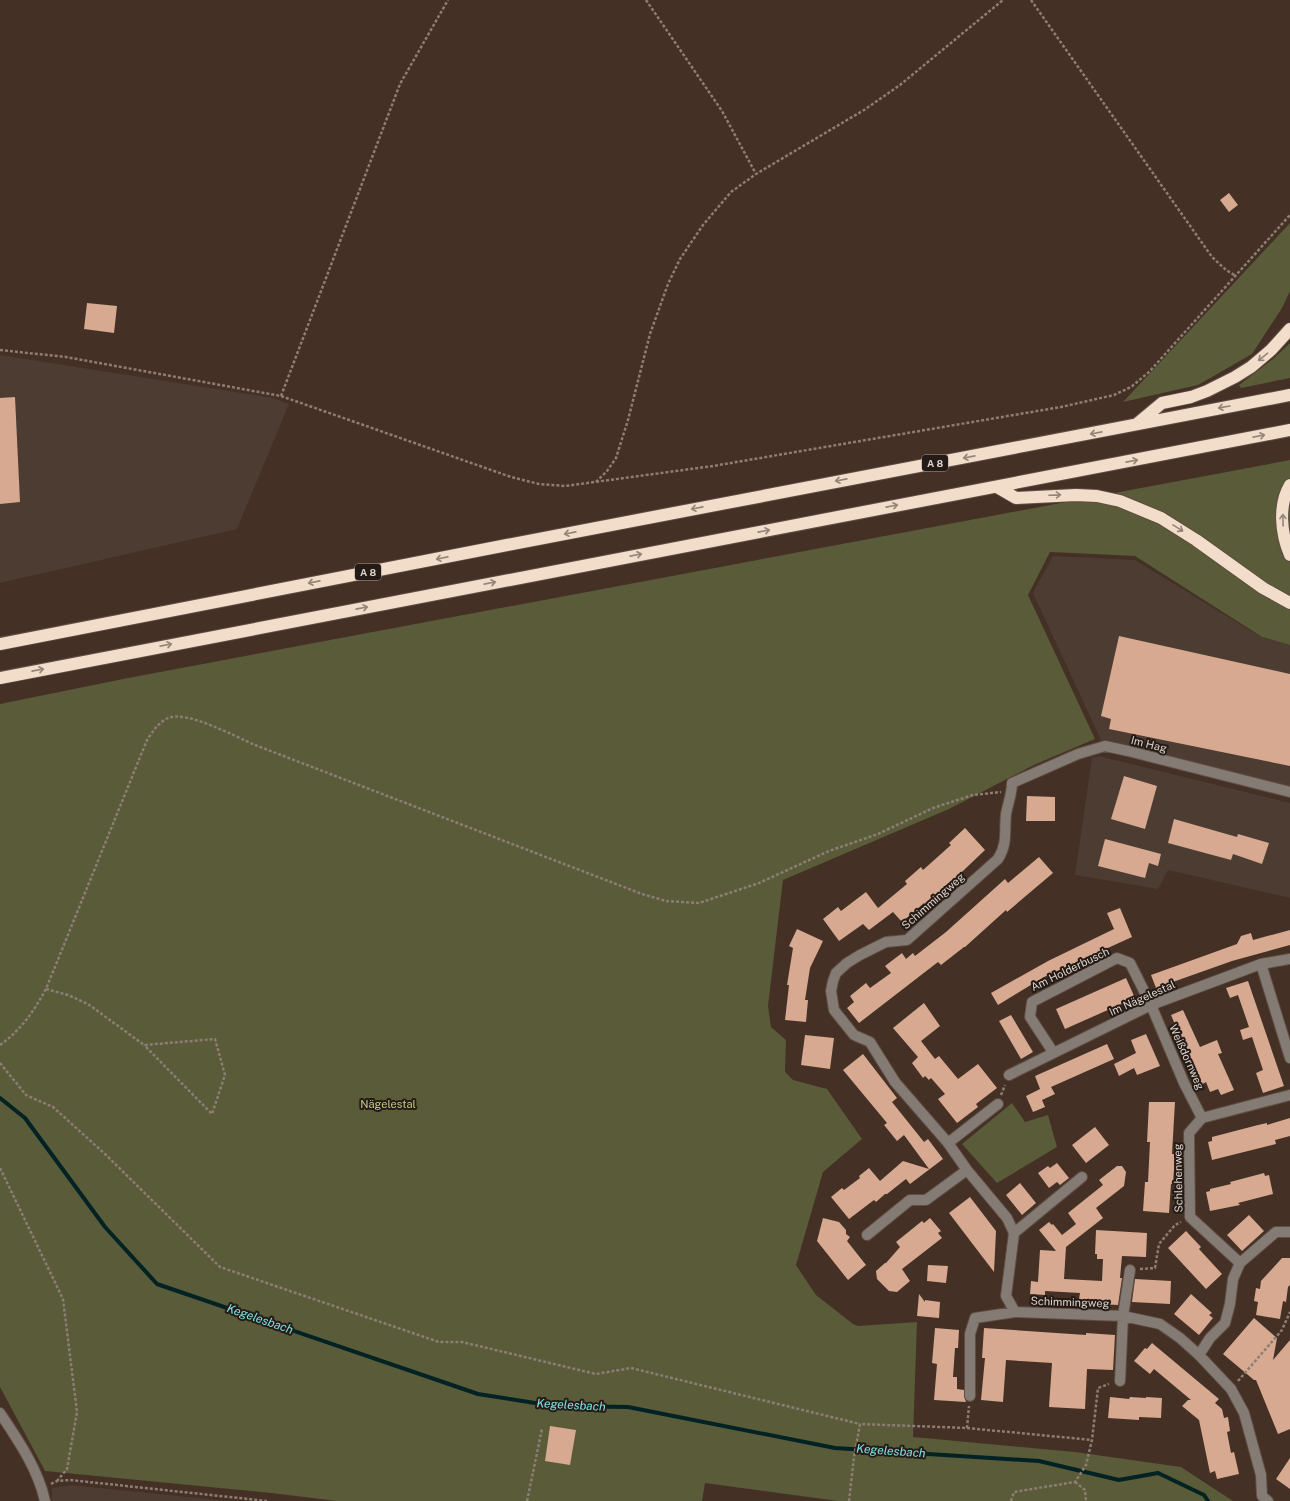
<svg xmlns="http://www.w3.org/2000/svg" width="1290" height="1501" font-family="'Public Sans',sans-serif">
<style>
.industrial{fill:#4d3c31}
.green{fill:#595b39}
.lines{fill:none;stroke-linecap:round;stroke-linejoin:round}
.stream{stroke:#022224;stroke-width:4}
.building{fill:#d6a990}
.minor-casing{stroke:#604d43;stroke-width:12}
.highway-casing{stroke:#604d43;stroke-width:14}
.path{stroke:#8d7d74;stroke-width:2.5;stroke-dasharray:3 2;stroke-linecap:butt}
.minor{stroke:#847c74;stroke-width:10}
.highway{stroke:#f2dcca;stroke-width:12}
.oneway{stroke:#958579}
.labels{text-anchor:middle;stroke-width:4;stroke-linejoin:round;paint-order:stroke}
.shield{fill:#241b16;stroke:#a79c95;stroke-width:1}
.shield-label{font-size:10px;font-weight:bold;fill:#dfd3cc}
.street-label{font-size:11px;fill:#dfd3cc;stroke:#241b16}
.park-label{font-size:11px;fill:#c9cc84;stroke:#241b16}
.water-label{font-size:12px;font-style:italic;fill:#80e2e6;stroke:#241b16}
</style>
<rect width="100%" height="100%" fill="#443025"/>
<!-- industrial -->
<path class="industrial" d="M0 355 273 398 289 404 237 529 0 583Z
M1053 556 1135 560 1261 637 1290 645V787L1101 740 1033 593Z
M1099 756 1290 803V898L1168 870 1158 889 1075 875 1092 758Z
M71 1485 227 1501H52V1488Z"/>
<!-- green -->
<path class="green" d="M1290 223V291L1282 308 1252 354 1198 385 1123 402Z
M1290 343V378L1241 388 1239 385 1273 359Z
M1290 460V645L1262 637 1135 556 1050 552 1028 595 1095 739 1036 764 949 809 783 880 768 1006 771 1027 786 1040 785 1072 793 1080 827 1089 862 1139 823 1172 796 1265 816 1295 853 1324 858 1326 917 1322 913 1437 1075 1452 1181 1467 1233 1501H838L705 1483 702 1501H337L271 1493 45 1471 0 1387V704L128 678Z
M1012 1103 1025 1122 1048 1115 1057 1147 997 1183 962 1144Z"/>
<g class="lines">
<!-- stream -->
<path class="stream" d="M0 1098 25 1118 105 1227 157 1284 478 1394 554 1406 628 1407 835 1448 1039 1461 1119 1480 1158 1473 1204 1495 1208 1501"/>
</g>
<!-- building -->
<path class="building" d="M1229 193 1238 205 1229 212 1220 200Z
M87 303 117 306 114 333 84 329Z
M15 397 20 502 0 504V398Z
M1119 636 1290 674V766L1109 729 1111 719 1101 716Z
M1124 776 1157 786 1145 829 1111 819Z
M1027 796 1055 797V821H1026Z
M1174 819 1237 837 1238 834 1269 843 1262 864 1233 854 1231 860 1168 843Z
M965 828 985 850 944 889 926 905 924 903 902 922 893 912 869 930 863 924 839 941 823 919 838 907 841 911 866 892 878 908 907 884 905 881 921 867 923 870 951 845 949 843Z
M1105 839 1161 854 1158 866 1149 863 1145 878 1098 866Z
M1039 857 1053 873 1007 912 1006 910 965 947H964L941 965 938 962 859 1023 847 1008 854 1002 850 996 866 983 870 988 891 973 885 966 902 953 906 959 913 953 915 956 946 932 1005 879 1008 883Z
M1120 908 1132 937 1044 977 998 1005 991 993 1048 961 1114 929 1107 913Z
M797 929 823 941 810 968 805 1000H808L806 1022 785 1020 789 985H787L793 948 789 946Z
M1290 930V945L1232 961 1156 988 1151 975 1237 944 1241 936 1251 933 1253 940Z
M1126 978 1135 998 1065 1029 1056 1009Z
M1248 981 1284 1086 1263 1093 1256 1073 1263 1070 1252 1037 1243 1040 1240 1030 1249 1027 1238 995 1230 998 1226 988Z
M924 1003 940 1026 921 1041 935 1059 939 1056 958 1079 978 1064 997 1088 976 1104 978 1107 957 1123 938 1099 945 1094 931 1078 929 1080 925 1076 923 1078 912 1063 918 1057 893 1028Z
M1183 1010 1200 1047 1217 1040 1222 1053 1218 1054 1234 1090 1221 1095 1218 1089 1210 1092 1206 1082 1201 1085 1171 1015Z
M1011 1015 1033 1052 1021 1059 999 1021Z
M1146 1034 1160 1066 1137 1075 1134 1068 1119 1076 1114 1064 1136 1053 1131 1040Z
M805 1035 834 1038 830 1069 801 1065Z
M1107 1044 1114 1059 1051 1087 1055 1094 1042 1100 1045 1107 1033 1112 1026 1096 1040 1089 1035 1076Z
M863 1054 897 1098 892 1102 924 1142 928 1139 943 1159 910 1184 906 1179 887 1194H885L876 1202 874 1200 849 1219 831 1197 842 1188 844 1190 860 1178 859 1176 869 1168 880 1181 903 1161 929 1169 904 1135 897 1141 884 1125 887 1123 843 1070Z
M1149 1102H1175L1172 1154H1175L1173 1184H1171L1169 1213 1143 1211 1145 1182H1148L1150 1142H1147Z
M1290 1118V1136L1275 1140 1276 1144 1212 1160 1208 1142 1212 1141V1137L1258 1125 1267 1123V1125Z
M1095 1127 1109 1145 1086 1163 1072 1145Z
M1057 1163 1069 1178 1060 1185 1057 1182 1049 1188 1038 1173 1048 1166 1050 1168Z
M1117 1166H1122L1126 1172 1124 1186 1096 1208 1103 1218 1066 1247 1064 1279 1102 1281 1103 1259H1097V1254H1095L1096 1230 1147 1233 1146 1257 1122 1256 1120 1278H1122L1118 1305 1082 1303V1299H1079L1080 1293 1045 1291V1295L1030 1294 1031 1281 1038 1282 1040 1250 1056 1251 1039 1230 1049 1222 1052 1225 1053 1224 1062 1235 1076 1224 1068 1213 1103 1185 1099 1180Z
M1264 1173 1265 1176 1269 1175 1273 1194 1238 1203 1240 1205 1210 1211 1206 1192 1210 1191V1189L1231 1184 1230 1182Z
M1020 1183 1036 1203 1022 1215 1006 1195Z
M970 1197 996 1231 994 1272 949 1213Z
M1249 1215 1264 1231 1242 1251 1227 1235Z
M823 1218 839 1222 846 1230V1234L850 1237 847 1241 866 1265 848 1280 817 1241Z
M930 1218 941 1231 938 1233 942 1238 902 1269 910 1281 897 1292 889 1291 877 1279 876 1271 885 1263H886L900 1247 896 1242 922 1221 924 1223Z
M1186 1231 1201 1247 1199 1249 1222 1274 1206 1289 1168 1248Z
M1282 1258H1290V1285L1288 1287 1286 1302 1283 1301 1280 1319 1256 1315 1258 1302 1254 1301 1256 1288 1260 1289 1261 1281Z
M928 1265 948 1266 946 1283 927 1281Z
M1135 1279 1171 1281 1170 1304 1132 1302Z
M919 1294 925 1302V1300L940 1302 939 1318 917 1316Z
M1191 1294 1212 1313 1209 1315 1213 1318 1199 1335 1174 1314Z
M1254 1318 1277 1338 1273 1360 1290 1340V1429L1278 1434 1256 1380H1254L1223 1354Z
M935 1328 959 1330 958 1348H955L953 1377H957V1389L964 1390V1396L966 1402 934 1400 937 1364 932 1363Z
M984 1328 1086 1335V1333L1115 1335 1113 1370 1087 1369 1085 1409 1049 1407 1052 1363 1006 1360 1003 1402 981 1400 985 1358H982Z
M1152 1343 1219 1399 1215 1403 1222 1409 1224 1418 1228 1417 1230 1431 1227 1432 1231 1453 1234 1452 1239 1474 1217 1479 1215 1471 1210 1473 1199 1420 1182 1406 1188 1400H1191L1154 1369 1150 1374 1134 1361 1145 1348 1147 1349Z
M1110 1397 1129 1399 1130 1397 1146 1398V1397L1162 1398 1161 1418 1139 1417V1420L1108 1418Z
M550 1426 576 1430 570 1465 545 1461Z
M1290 1458V1489L1276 1479Z"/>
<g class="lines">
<defs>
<path id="minor" d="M1261 964 1290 1058
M1053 1052 1030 1017 1032 1002 1117 958 1130 963 1151 1005 1184 1083 1202 1118
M1009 1075 1151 1005 1261 964 1290 959
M948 1143 998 1104
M1014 1233 1082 1177
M867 1235 910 1200H926L967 1170
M1240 1263 1190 1217 1189 1133 1202 1118 1290 1095
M1199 1355 1210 1338 1225 1323 1230 1304 1233 1279 1240 1263 1276 1232H1290
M1120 1381 1123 1316 1130 1270
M970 1396V1334L975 1318 1015 1312
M0 1413C18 1440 38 1469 45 1501
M1268 1501 1262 1496 1261 1475 1244 1413 1231 1389 1199 1355 1180 1338 1160 1324 1123 1316 1015 1312 1006 1296 1014 1233 1007 1218 967 1170 948 1143 895 1082 870 1042 854 1035 834 1010 831 991 833 981 836 973 847 963 860 955 886 942 907 940 998 859C1008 843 1004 832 1006 814 1008 803 1012 794 1012 783L1078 754 1105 746 1128 751 1290 792"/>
<path id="highway" d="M1138 423 1162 403 1191 397 1207 391 1235 377 1251 367 1271 350 1290 329
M1290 485C1278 505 1281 534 1290 555
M997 487 1016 498 1076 495 1097 496 1120 501 1161 518 1196 540 1263 588 1290 603
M0 644 507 545 1290 395
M0 678 1290 430"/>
</defs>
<!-- minor casing -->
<use href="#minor" class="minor-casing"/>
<!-- highway casing -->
<use href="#highway" class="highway-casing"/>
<!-- path -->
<path class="path" d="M646 0 722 111 756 174
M1031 0 1212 257 1226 270 1236 276
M0 350 66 357 281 396 511 477 539 484 565 486 713 466 1061 407 1114 395 1131 387 1149 372 1290 215
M281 396 400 84 448 0
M596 482 607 471 616 458 628 420 650 334 668 284 680 259 703 225 731 192 756 174 864 110 900 85 1003 0
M46 989 68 995 88 1004 144 1045 215 1039 225 1075 212 1114 144 1045
M0 1045C21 1030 34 1011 46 989L147 740C153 731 158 723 168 718 187 710 236 737 255 745L642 894 666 901 699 903 759 883 829 851 878 834 933 808 973 795 1001 792
M0 1063 26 1095 53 1107 105 1154 220 1267 439 1342H462L596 1374 631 1368 860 1424
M1001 1095 1005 1085
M0 1168 63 1299 77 1412 67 1469 57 1481
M1140 1269 1155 1268 1159 1244 1175 1225 1181 1222
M1238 1381 1282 1330 1290 1312
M967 1428 969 1406
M1075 1482 1085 1490 1086 1501
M51 1484 57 1481 70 1480 267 1501
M527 1501 542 1429
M849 1501 854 1457 860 1424 967 1428 1092 1440
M1011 1501 1014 1492 1075 1482 1086 1465 1092 1440 1098 1388 1109 1384"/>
<!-- minor -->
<use href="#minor" class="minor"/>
<!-- highway -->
<use href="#highway" class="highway"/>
</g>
<!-- one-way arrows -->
<defs><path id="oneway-shaft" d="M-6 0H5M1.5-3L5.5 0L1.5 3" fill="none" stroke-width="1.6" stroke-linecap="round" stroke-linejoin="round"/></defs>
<g class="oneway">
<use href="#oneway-shaft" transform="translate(1263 357) rotate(141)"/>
<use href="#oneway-shaft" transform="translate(1224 407) rotate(170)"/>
<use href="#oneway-shaft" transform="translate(1096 433) rotate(169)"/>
<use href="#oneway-shaft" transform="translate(1259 436) rotate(-11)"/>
<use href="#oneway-shaft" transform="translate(969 457) rotate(169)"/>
<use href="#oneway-shaft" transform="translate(1132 461) rotate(-11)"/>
<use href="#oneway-shaft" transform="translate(841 480) rotate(169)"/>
<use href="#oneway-shaft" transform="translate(1055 495) rotate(-2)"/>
<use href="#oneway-shaft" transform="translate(892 506) rotate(-11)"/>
<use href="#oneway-shaft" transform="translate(697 508) rotate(169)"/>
<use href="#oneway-shaft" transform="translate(1283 520) rotate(-91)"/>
<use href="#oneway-shaft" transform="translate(1178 528) rotate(32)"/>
<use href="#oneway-shaft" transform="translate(764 531) rotate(-11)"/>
<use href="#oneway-shaft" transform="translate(570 533) rotate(169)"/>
<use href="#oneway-shaft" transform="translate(636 555) rotate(-11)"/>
<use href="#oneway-shaft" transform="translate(442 558) rotate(169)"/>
<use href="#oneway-shaft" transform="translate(314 582) rotate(169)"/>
<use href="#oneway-shaft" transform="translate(490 583) rotate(-11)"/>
<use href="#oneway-shaft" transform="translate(362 608) rotate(-11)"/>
<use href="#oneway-shaft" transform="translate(166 645) rotate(-11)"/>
<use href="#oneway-shaft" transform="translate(38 670) rotate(-11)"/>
</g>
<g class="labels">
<!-- shield labels -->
<g class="shield">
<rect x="922" y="455" width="26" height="16" rx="3"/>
<rect x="355" y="564" width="26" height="16" rx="3"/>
</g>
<g class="shield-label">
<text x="935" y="467">A 8</text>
<text x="368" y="576">A 8</text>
</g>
<!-- street labels -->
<g class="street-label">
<text transform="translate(1149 744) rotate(14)" y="4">Im Hag</text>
<text transform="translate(933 901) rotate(-41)" y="4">Schimmingweg</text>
<text transform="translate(1070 969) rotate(-26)" y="4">Am Holderbusch</text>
<text transform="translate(1142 998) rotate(-24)" y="4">Im Nägelestal</text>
<text transform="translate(1187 1057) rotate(66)" y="4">Weißdornweg</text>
<text transform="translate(1178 1178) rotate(-91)" y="4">Schlehenweg</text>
<text transform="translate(1070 1302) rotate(2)" y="4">Schimmingweg</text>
</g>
<!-- park labels -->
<g class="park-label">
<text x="388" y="1108">Nägelestal</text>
</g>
<!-- water labels -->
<g class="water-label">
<text transform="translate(260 1319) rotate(19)" y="4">Kegelesbach</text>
<text transform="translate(571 1405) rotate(3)" y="4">Kegelesbach</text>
<text transform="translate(891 1451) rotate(4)" y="4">Kegelesbach</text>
</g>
</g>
</svg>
